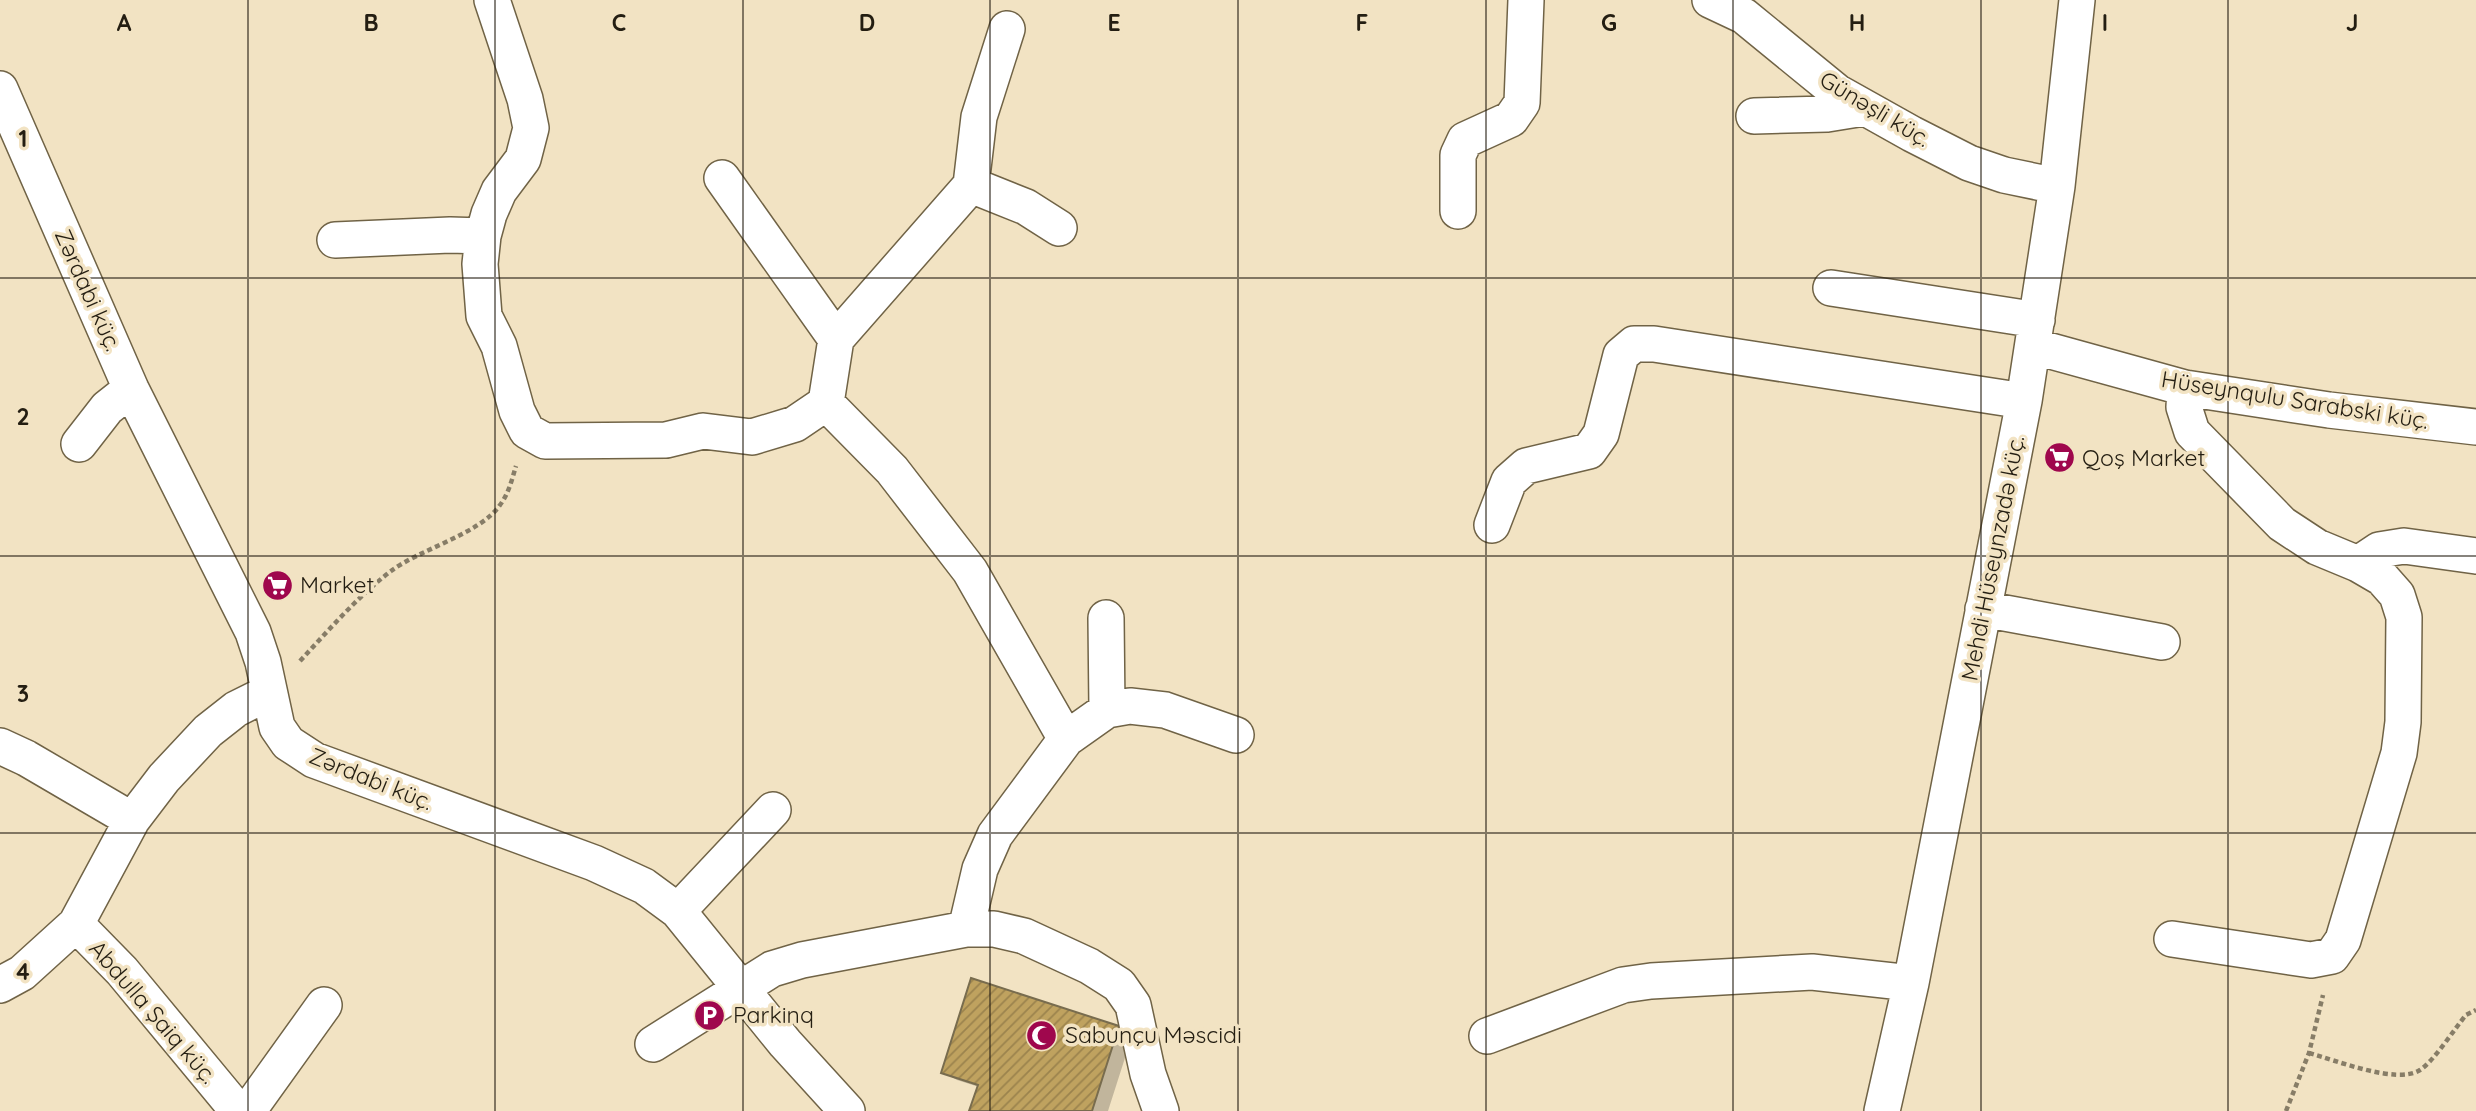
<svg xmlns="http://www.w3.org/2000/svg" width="2476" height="1111" font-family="Quicksand,sans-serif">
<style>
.shadow{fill:#0003}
.building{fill:url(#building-hatch);stroke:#786c4e;stroke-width:2}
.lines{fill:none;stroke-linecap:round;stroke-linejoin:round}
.street-casing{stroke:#706346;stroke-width:38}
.path{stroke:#877d67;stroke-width:4.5;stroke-dasharray:5 3.5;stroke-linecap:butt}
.street{stroke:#fff;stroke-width:35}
.grid{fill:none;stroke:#241e12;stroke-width:2;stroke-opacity:0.55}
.labels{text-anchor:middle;stroke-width:7;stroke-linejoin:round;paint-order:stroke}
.street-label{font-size:23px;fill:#241e12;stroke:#f2e3c3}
.poi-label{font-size:23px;fill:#241e12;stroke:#f2e3c3;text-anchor:start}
.grid-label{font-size:23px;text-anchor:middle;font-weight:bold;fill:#241e12;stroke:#f2e3c3;stroke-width:7;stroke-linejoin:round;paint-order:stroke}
</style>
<defs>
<pattern id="building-hatch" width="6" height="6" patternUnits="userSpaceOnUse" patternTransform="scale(1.75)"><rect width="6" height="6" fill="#bfa25f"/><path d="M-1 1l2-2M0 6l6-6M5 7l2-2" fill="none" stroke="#9b834d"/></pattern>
</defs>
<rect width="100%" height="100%" fill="#f2e3c3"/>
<!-- shadow -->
<path class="shadow" d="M1118 1028 1132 1036 1108 1111H971L979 1087 957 1080 943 1072Z"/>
<!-- building -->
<path class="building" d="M971 978 1119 1026 1092 1111H969L978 1085 941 1073Z"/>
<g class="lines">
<defs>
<path id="street" d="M1710 0 1744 16 1837 92 1912 134 1969 163 2004 175 2057 186
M0 89 131 389 253 632 263 662 277 727 288 743 314 760 594 863 644 886 678 911 785 1043 847 1111
M1754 116 1827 114 1864 108
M722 178 836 339
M971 185 1026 207 1059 228
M1458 211V155L1465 140 1511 119 1522 103 1526 0
M483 236 489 214 499 191 523 159 531 128 525 99 492 0
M335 240 450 235 483 236 480 264 484 316 499 346 517 411 527 431 545 441 666 440 703 431 752 437 795 424 826 403 836 339 971 185 979 117 1007 29
M1831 288 2037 320
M2033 346 2185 388 2329 410 2476 427
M826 403 892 470 970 571 1066 739
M79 444 107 408 131 389
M1492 525 1509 481 1526 466 1589 451 1601 434 1621 355 1634 344H1654L2024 401
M2358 564 2379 550 2404 546 2476 556
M1983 609 2162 642
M1106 618 1107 710
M0 746 26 758 132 820
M678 911 773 810
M76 924 132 820 164 778 208 731 236 709 268 693
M966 929 980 869 995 835 1066 739 1107 710 1130 706 1165 710 1236 735
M2172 939 2311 960 2332 956 2343 940 2399 753 2403 722 2404 617 2397 595 2382 578 2358 564 2317 547 2282 524 2192 432 2184 407 2185 388
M0 985 22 973 76 924 122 971 238 1111
M1487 1036 1623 985 1651 981 1812 972 1911 983
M653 1044 772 969 802 960 966 929H994L1024 936 1089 966 1119 985 1133 1005 1148 1074 1161 1111
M248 1111 324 1005
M1882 1111 1911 983 2024 401 2057 186 2077 0"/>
</defs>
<!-- street casing -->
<use href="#street" class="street-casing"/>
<!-- path -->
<path class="path" d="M300 661C329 630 357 597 391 571 420 549 480 534 500 505 509 493 512 479 516 466
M2309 1053C2335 1060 2397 1085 2420 1070 2434 1061 2455 1028 2466 1015L2476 1010
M2286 1111 2309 1053 2323 995"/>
<!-- street -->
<use href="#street" class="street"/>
</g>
<!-- grid -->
<path class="grid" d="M248 0V1111M495 0V1111M743 0V1111M990 0V1111M1238 0V1111M1486 0V1111M1733 0V1111M1981 0V1111M2228 0V1111M0 278H2476M0 556H2476M0 833H2476"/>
<!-- icons -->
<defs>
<symbol id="supermarket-disc" viewBox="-11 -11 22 22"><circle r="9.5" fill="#9f074d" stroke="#f2e3c3"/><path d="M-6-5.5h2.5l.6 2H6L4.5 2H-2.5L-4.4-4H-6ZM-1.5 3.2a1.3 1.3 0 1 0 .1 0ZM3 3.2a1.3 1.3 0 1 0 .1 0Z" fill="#fff"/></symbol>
<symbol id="parking-disc" viewBox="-11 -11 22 22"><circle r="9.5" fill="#9f074d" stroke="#f2e3c3"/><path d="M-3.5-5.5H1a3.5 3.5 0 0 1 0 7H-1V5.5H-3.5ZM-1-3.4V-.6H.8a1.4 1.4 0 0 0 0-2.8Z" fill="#fff"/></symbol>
<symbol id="mosque-disc" viewBox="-11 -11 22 22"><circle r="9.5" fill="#9f074d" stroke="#f2e3c3"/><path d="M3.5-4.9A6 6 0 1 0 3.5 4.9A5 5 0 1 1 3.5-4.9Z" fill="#fff"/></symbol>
</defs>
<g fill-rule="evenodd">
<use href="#supermarket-disc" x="2042" y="440" width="35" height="35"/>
<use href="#supermarket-disc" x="260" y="568" width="35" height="35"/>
<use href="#parking-disc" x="692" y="998" width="35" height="35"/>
<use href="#mosque-disc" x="1024" y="1018" width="35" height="35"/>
</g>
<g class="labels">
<!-- street labels -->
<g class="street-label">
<text transform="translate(1875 109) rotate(31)" y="8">Günəşli küç.</text>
<text transform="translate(88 290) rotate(66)" y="8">Zərdabi küç.</text>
<text transform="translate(2295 400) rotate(9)" y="8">Hüseynqulu Sarabski küç.</text>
<text transform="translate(1993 558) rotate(-79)" y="8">Mehdi Hüseynzadə küç.</text>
<text transform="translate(371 779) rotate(22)" y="8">Zərdabi küç.</text>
<text transform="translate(153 1012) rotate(49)" y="8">Abdulla Şaiq küç.</text>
</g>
<!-- poi labels -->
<g class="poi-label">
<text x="2082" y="466">Qoş Market</text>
<text x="300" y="593">Market</text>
<text x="733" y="1023">Parkinq</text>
<text x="1065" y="1043">Sabunçu Məscidi</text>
</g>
</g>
<g class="grid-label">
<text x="124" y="31">A</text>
<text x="371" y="31">B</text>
<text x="619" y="31">C</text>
<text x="867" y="31">D</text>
<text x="1114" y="31">E</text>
<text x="1362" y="31">F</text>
<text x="1609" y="31">G</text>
<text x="1857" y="31">H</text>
<text x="2105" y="31">I</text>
<text x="2352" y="31">J</text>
<text x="23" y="147">1</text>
<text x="23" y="425">2</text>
<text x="23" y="702">3</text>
<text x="23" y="980">4</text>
</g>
</svg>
